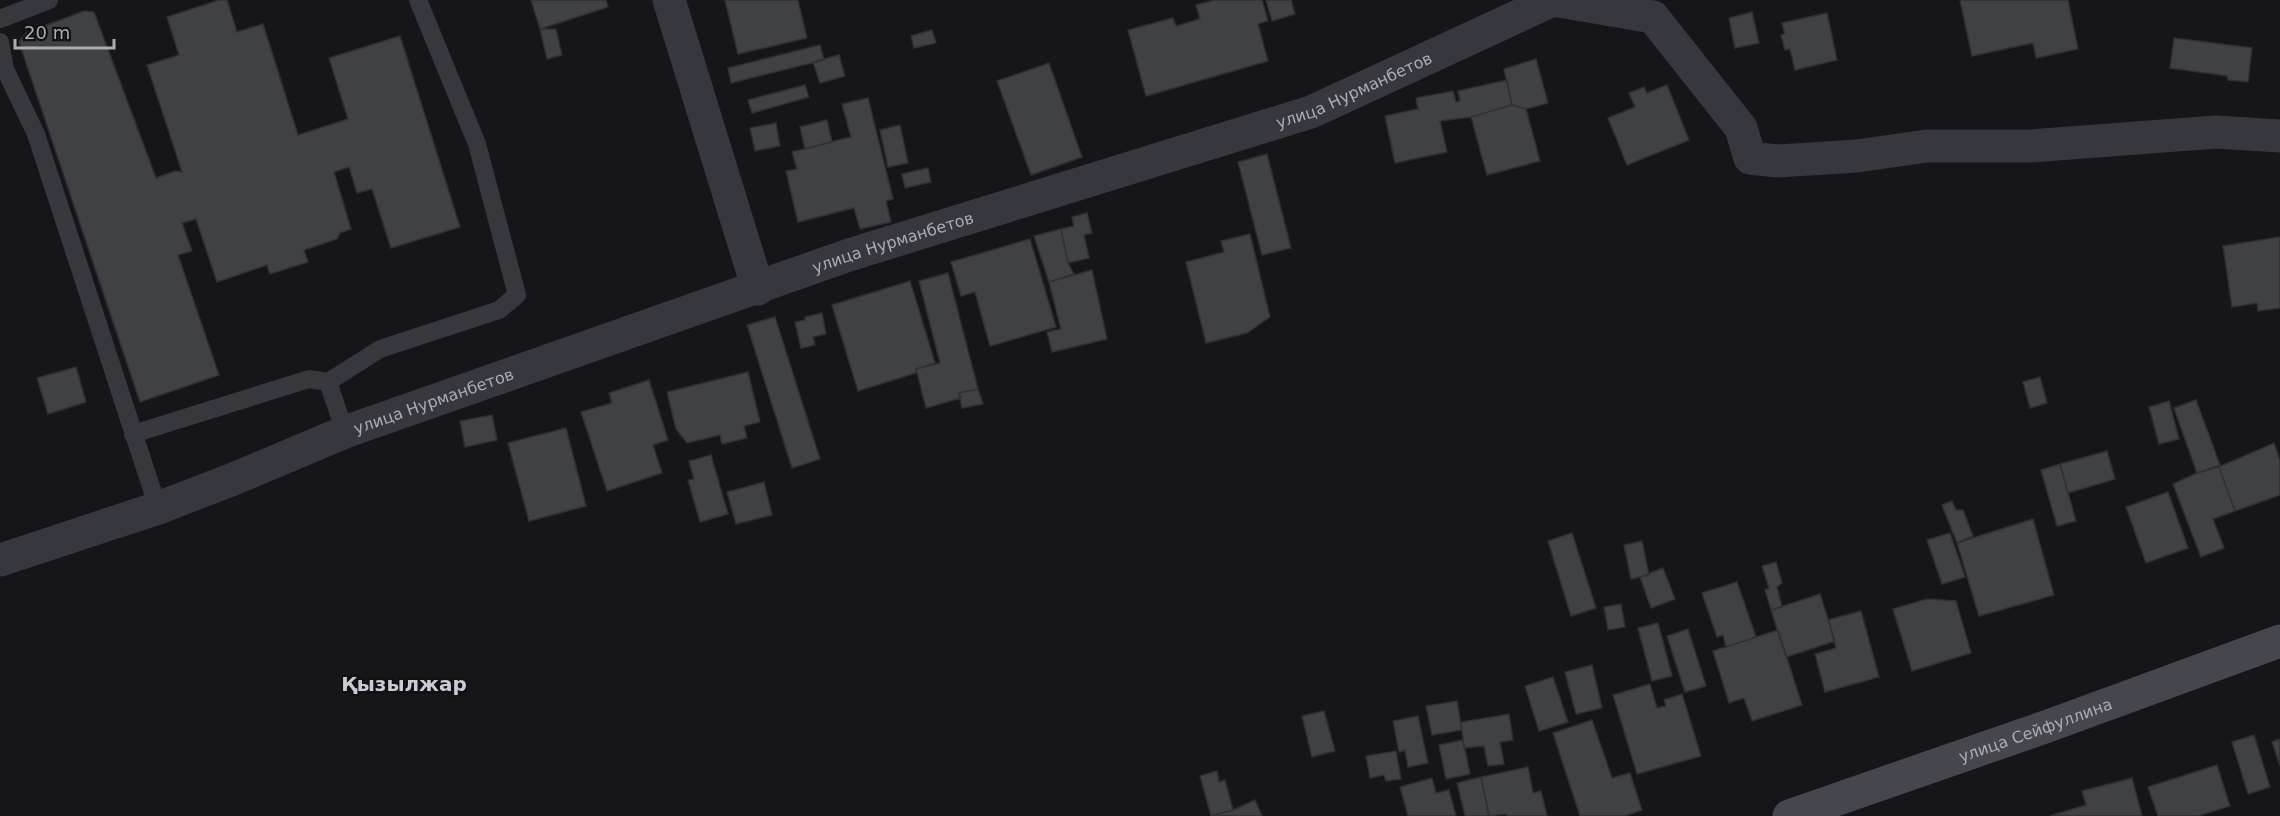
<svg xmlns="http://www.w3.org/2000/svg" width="2280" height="816" font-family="'DejaVu Sans',sans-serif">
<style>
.building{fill:#404145;stroke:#303034;stroke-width:1.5}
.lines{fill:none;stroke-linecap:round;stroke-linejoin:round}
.lane{stroke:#37383d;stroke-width:18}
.street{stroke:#37383d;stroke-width:33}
.secondary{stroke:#45474d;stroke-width:33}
.labels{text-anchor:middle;stroke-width:5;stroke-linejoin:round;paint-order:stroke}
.street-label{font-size:16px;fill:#a8adb8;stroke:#111113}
.quarter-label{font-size:20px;font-weight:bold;fill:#c9ccd4;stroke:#111113}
</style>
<rect width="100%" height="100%" fill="#161618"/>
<!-- building -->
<path class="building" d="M219 0H227L237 32 263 24 298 135 348 119 329 58 400 36 460 227 391 248 372 189 357 193 349 167 334 172 351 229 340 233 337 239 304 250 308 262 270 274 267 265 217 282 196 219 182 223 192 251 178 255 219 375 140 402 19 42 26 33 84 11 94 12 156 178 175 171 182 172 147 65 179 55 167 17Z
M531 0H606L608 7 540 29Z
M725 0H798L807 38 738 54Z
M1215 0H1262L1268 21 1258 24 1268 61 1146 96 1128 30 1173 18 1176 26 1200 19 1196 5Z
M1266 0H1291L1295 14 1272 21Z
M1960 0H2068L2078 49 2036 58 2033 43 1972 56Z
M1752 12 1759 43 1735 48 1729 18Z
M1827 13 1837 60 1795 70 1790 49 1785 50 1781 35 1785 34 1782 23Z
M540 29H556L562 55 547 59Z
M932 30 936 43 914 48 911 36Z
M2174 38 2252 48 2248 82 2228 80 2227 76 2170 68Z
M820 45 824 60 731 83 728 68Z
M839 55 845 76 820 83 813 62Z
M1536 59 1548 103 1526 109 1512 105 1504 69Z
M1049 63 1082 157 1031 175 997 81Z
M1507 80 1512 105 1471 117 1440 121 1447 152 1395 163 1385 116 1418 109 1416 98 1453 91 1456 102 1460 101 1458 91Z
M805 85 809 97 752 113 748 100Z
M1667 85 1689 140 1627 165 1608 118 1635 107 1629 93 1644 87 1647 93Z
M868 98 893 199 886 201 891 222 860 229 854 208 798 222 786 171 797 169 792 152 851 137 842 104Z
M1512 105 1526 109 1540 161 1487 175 1471 117Z
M827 120 832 142 805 149 800 127Z
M776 123 780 146 755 151 750 128Z
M900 125 908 163 888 167 880 130Z
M1267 154 1291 248 1262 255 1238 162Z
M928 168 931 182 905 188 902 174Z
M1087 213 1092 233 1084 235 1089 258 1068 263 1061 229 1074 226 1072 217Z
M1061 229 1068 263 1074 274 1049 282 1034 236Z
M1250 234 1270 317 1247 333 1206 343 1186 262 1224 252 1221 241Z
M2280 237V308L2258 311 2257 303 2232 307 2223 246Z
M1030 239 1056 327 990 346 975 292 961 296 951 262Z
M1092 270 1107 339 1052 352 1047 332 1061 329 1049 282Z
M948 273 978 389 959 393 961 398 926 408 916 369 940 363 919 281Z
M910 281 935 363 916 369V373L858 391 832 305Z
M822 313 826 334 813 337 815 345 801 348 795 322 805 320V317Z
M775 317 820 459 792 468 747 325Z
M76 367 86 402 48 414 37 378Z
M748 372 760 422 744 426 747 438 722 444 720 435 687 443 676 429 667 392Z
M2040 377 2047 403 2030 408 2023 382Z
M649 380 668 440 653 445 662 473 607 491 581 412 612 403 609 393Z
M978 389 983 404 962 408 959 393Z
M2196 400 2220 465 2197 473 2174 408Z
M2169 401 2179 439 2159 444 2149 407Z
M492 415 497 440 465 447 460 421Z
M566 428 586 506 529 521 508 443Z
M2274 443 2280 461V495L2235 511 2219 467Z
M2107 451 2115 479 2068 493 2060 464Z
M711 455 728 514 700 522 688 480 694 479 689 461Z
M2060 464 2076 521 2057 526 2041 470Z
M2219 467 2235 511 2213 519 2224 548 2201 557 2173 484 2197 473Z
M764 482 772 515 736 524 727 492Z
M2168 492 2188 548 2146 563 2126 507Z
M1952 501 1956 510H1963L1973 536 1957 543 1942 505Z
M2033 519 2054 595 1979 616 1957 543Z
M1572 533 1596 608 1571 616 1548 541Z
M1950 533 1965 577 1942 584 1927 540Z
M1642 541 1649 575 1631 579 1624 545Z
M1776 562 1782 583 1777 587 1782 607 1771 610 1765 590 1769 588 1762 566Z
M1663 568 1675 599 1651 608 1640 577Z
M1737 582 1756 637 1726 647 1723 635 1717 637 1702 593Z
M1820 594 1835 641 1786 657 1771 610Z
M1927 599 1956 601 1971 653 1912 671 1893 609Z
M1621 604 1625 627 1608 630 1604 607Z
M1861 611 1879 677 1825 692 1815 654 1836 648 1828 620Z
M1658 623 1672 676 1652 681 1638 628Z
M1688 629 1706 686 1685 692 1667 636Z
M1778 630 1802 705 1752 721 1744 698 1729 703 1713 651Z
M1592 665 1602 708 1576 714 1565 672Z
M1553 677 1568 722 1539 731 1525 686Z
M1650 684 1657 708 1666 706 1664 700 1682 694 1701 756 1637 774 1613 695Z
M1457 701 1462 730 1432 735 1426 706Z
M1324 711 1335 751 1312 757 1302 716Z
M1509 714 1513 740 1500 742 1504 764 1488 766 1484 746 1464 748 1461 722Z
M1418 716 1428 763 1408 767 1405 750 1399 752 1393 721Z
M1592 720 1612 778 1630 773 1642 810 1625 816H1580L1553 733Z
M2254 735 2270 787 2248 794 2232 742Z
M2280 739V766L2272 742Z
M1463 740 1470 774 1446 779 1439 745Z
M1396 751 1401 779 1386 781 1384 775 1370 778 1366 756Z
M2217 765 2230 806 2198 816H2158L2148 787Z
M1528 767 1533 793 1541 791 1547 816H1507L1506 814 1489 816 1481 777Z
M1217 771 1219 782 1225 780 1233 810 1211 816 1200 776Z
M1481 777 1489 816H1465L1457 783Z
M1432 778 1436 793 1449 790 1456 816H1408L1400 787Z
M2132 778 2142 816H2050L2086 805 2082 791Z
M1255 800 1262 816H1211L1233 810Z"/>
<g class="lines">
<!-- lane -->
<path class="lane" d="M0 19 49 0
M0 42 5 69 36 134 158 508
M345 432 328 382 380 349 499 310 517 295 477 144 418 0
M133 434 309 379 328 382"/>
<!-- street -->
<g class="street">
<path d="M669 0 758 289"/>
<path id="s1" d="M0 560 158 508 231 480 345 432 849 255 1311 112 1553 0 1653 17 1741 128 1750 158 1777 161 1857 156 1927 146H2030L2216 132 2280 136"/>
</g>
<!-- secondary -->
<path class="secondary" id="s2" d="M1789 816 2048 726 2280 641"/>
</g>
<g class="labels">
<!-- street labels -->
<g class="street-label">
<text dy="6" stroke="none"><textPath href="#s1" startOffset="1434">улица Нурманбетов</textPath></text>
<text dy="6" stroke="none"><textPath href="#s1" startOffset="948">улица Нурманбетов</textPath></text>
<text dy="6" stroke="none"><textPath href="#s1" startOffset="462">улица Нурманбетов</textPath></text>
<text dy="6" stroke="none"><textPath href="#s2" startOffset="261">улица Сейфуллина</textPath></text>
</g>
<!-- quarter labels -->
<g class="quarter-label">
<text x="404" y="691">Қызылжар</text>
</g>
</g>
<!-- scale -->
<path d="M15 39v9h99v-9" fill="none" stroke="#a8adb8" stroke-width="3"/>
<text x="24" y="39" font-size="18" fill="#a8adb8" stroke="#111113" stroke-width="4.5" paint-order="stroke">20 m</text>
</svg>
